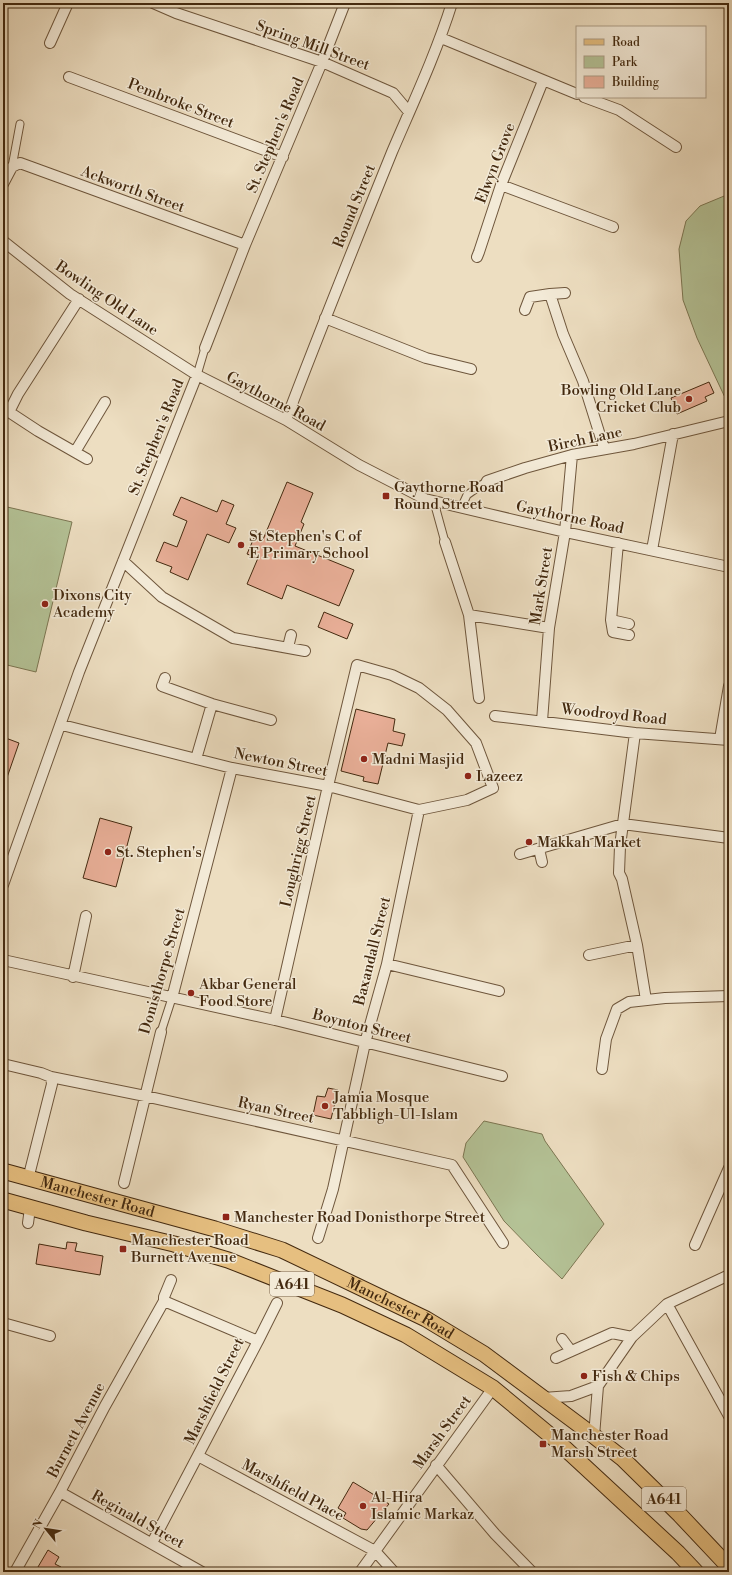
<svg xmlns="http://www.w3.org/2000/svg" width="732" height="1575" font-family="'Libre Bodoni',serif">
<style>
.green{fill:#b4c296;stroke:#7c7652}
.building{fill:#e9af98;stroke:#43290f}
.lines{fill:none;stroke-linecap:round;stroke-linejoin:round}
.pedestrian-casing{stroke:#6e563c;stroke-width:9}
.minor-casing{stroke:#6e563c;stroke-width:12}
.primary-casing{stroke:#43290f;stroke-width:17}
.pedestrian{stroke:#f3ead7;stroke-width:7}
.minor{stroke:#f3ead7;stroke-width:10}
.primary{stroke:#e6bf80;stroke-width:15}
.poi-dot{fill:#8f2418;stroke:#f3ead7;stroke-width:1.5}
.labels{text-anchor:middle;stroke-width:3;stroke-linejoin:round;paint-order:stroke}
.shield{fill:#f3ead7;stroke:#78634b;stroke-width:1}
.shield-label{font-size:14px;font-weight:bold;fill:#43290f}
.street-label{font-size:15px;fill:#43290f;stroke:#f3ead7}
.poi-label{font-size:15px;fill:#43290f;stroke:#f3ead7;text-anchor:start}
</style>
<rect width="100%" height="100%" fill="#eddec1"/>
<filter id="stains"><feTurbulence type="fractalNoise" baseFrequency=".005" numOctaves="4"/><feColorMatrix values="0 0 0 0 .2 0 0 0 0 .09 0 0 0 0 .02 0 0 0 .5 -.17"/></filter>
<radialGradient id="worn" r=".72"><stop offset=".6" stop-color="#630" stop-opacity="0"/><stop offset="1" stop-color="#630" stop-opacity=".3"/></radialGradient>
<!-- green -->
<path class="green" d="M729 194V406L697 338 683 300 679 249 686 221 700 206Z
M3 506 72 522 36 672 3 664Z
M484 1121 542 1134 545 1141 604 1224 562 1279 537 1255 504 1221 463 1157 466 1143Z"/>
<!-- building -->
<path class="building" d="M709 382 714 393 705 397 707 401 677 414 671 398Z
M287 482 313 493 301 522 304 524 295 546 354 570 339 606 287 585 282 599 247 584 258 558 247 554 254 538 262 542Z
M181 497 217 512 222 500 234 505 226 524 236 528 229 543 207 534 188 580 170 572 172 567 156 561 164 542 177 547 187 521 173 515Z
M324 612 353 624 347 639 318 627Z
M356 709 395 719 393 731 405 734 402 746 388 743 378 784 363 781 364 777 341 771Z
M3 737 19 743 3 789Z
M100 818 132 827 116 887 83 878Z
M328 1088 338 1090 331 1119 313 1115 317 1096 325 1097Z
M67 1242 77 1243 75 1251 103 1256 100 1275 36 1264 39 1244 66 1249Z
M353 1482 389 1504 367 1530 361 1529 343 1518 346 1513 338 1508Z
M48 1550 59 1557 55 1564 61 1567 57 1572H35Z"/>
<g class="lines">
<defs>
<path id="pedestrian" d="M12 167 20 124
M197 375 205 348
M434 502 445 542
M461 508 467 495 487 481
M161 1032 172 998"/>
<path id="minor" d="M153 3 176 13 322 62 393 93 409 112
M441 38 577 94
M50 43 68 3
M69 77 283 157
M584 97 619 110 676 147
M3 184 12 167 20 163 245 245
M501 185 613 227
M3 241 70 294 197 375 286 420 359 465 425 499 565 532 729 567
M477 257 479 252 501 185 543 81
M550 294 565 293
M525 310 530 297 550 294 563 334 583 381 604 448
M325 318 426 358 471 369
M205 348 245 245 322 62 345 3
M3 408 38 431 87 459
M9 412 18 394 79 299
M286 420C320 330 356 241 392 152 413 103 436 54 452 3
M75 452 105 402
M487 481 525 468 572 455 634 444 729 421
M445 542 469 615 479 698
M618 543 611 620 613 632 629 635
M652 550 673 434
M123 561 162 597 233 638 305 651
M469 615 549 628
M611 620 629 624
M288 647 291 635
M165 678 162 686 212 704 271 720
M495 716 635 733 729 740
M542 721 549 628 565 532 572 455
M62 725 232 768 328 786 419 810 467 800 493 788 476 743 447 710 419 688 392 675 357 665 328 786 275 1020
M635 733 620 846 619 873 622 879 637 945 646 1000
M720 739 729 686
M196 759 212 704
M539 849 542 862
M520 854 623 824 729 838
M3 885 79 672 197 375
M589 955 637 945
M3 960 275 1020 502 1076
M387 964 499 991
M73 977 86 916
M172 998 232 768
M3 1064 41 1073 51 1077 145 1096 452 1165 503 1243
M602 1069 606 1039 617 1009 629 1002 665 998 729 996
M28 1179 52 1084 51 1077
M124 1183 161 1032
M28 1223 30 1208
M318 1238 333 1189 365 1043 387 964 419 810
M695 1245 729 1168
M667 1304 729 1416
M3 1323 50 1336
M562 1339 571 1351
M258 1341 277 1303
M556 1358 612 1333 632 1337
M543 1398 571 1396 598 1386
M594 1436 598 1386 632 1337 667 1304 729 1275
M198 1456 375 1551 394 1572
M436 1465 495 1534 532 1572
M60 1492 202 1572
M152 1543 258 1341 164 1301
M15 1572 60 1492 105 1406 164 1301V1297L171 1280
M360 1572 493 1388"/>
<g id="primary">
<path id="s1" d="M3 1171 215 1229 282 1250 426 1319 484 1354 594 1436 622 1458 680 1515 729 1567"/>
<path d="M3 1200 86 1223 174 1244 228 1260 342 1305 406 1335 493 1388 557 1441 678 1553 696 1572"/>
</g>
</defs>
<!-- pedestrian casing -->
<use href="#pedestrian" class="pedestrian-casing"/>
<!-- minor casing -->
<use href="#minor" class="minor-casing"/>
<!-- primary casing -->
<use href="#primary" class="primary-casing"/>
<!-- pedestrian -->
<use href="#pedestrian" class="pedestrian"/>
<!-- minor -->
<use href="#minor" class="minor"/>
<!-- primary -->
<use href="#primary" class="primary"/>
</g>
<!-- markers -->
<g class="poi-dot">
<circle cx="689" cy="399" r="4"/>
<rect x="382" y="492" width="8" height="8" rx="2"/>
<circle cx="241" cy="545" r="4"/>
<circle cx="45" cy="604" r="4"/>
<circle cx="364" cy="759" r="4"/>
<circle cx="468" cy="776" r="4"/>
<circle cx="529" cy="842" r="4"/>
<circle cx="108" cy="852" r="4"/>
<circle cx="191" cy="993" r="4"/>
<circle cx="325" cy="1106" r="4"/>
<rect x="222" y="1213" width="8" height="8" rx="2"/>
<rect x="119" y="1245" width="8" height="8" rx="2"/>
<circle cx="584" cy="1376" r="4"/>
<rect x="539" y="1440" width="8" height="8" rx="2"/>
<circle cx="363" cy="1506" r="4"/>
</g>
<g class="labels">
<!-- shield labels -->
<g class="shield">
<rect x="270" y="1272" width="44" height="24" rx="3"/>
<rect x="642" y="1487" width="44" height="24" rx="3"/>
</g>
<g class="shield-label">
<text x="292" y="1289">A641</text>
<text x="664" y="1504">A641</text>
</g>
<!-- street labels -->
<g class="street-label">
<text transform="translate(313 45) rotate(20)" y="5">Spring Mill Street</text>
<text transform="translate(181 103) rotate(21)" y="5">Pembroke Street</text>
<text transform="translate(275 135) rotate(-67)" y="5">St. Stephen's Road</text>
<text transform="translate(495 163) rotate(-69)" y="5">Elwyn Grove</text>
<text transform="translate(133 189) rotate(20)" y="5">Ackworth Street</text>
<text transform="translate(354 206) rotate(-68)" y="5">Round Street</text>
<text transform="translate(107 298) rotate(34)" y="5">Bowling Old Lane</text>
<text transform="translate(276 401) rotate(28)" y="5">Gaythorne Road</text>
<text transform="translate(156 437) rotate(-68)" y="5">St. Stephen's Road</text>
<text transform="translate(585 439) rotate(-12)" y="5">Birch Lane</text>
<text transform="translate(570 517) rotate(12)" y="5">Gaythorne Road</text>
<text transform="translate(541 586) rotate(-81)" y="5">Mark Street</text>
<text transform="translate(614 714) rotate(6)" y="5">Woodroyd Road</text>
<text transform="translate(281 762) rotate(11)" y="5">Newton Street</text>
<text transform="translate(298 851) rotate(-77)" y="5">Loughrigg Street</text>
<text transform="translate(372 951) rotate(-76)" y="5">Baxandall Street</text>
<text transform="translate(162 971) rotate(-74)" y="5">Donisthorpe Street</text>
<text transform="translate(362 1026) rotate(14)" y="5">Boynton Street</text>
<text transform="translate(276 1110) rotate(12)" y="5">Ryan Street</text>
<text dy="5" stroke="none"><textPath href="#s1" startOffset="98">Manchester Road</textPath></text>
<text dy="5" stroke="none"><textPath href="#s1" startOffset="422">Manchester Road</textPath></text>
<text transform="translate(214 1391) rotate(-64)" y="5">Marshfield Street</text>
<text transform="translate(76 1430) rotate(-62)" y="5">Burnett Avenue</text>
<text transform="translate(442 1432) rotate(-54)" y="5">Marsh Street</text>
<text transform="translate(293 1490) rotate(28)" y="5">Marshfield Place</text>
<text transform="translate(138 1519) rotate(29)" y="5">Reginald Street</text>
</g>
<!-- poi labels -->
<g class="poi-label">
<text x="681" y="395" text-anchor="end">Bowling Old Lane<tspan x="681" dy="17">Cricket Club</tspan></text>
<text x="394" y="492">Gaythorne Road<tspan x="394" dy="17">Round Street</tspan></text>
<text x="249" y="541">St Stephen's C of<tspan x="249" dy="17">E Primary School</tspan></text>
<text x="53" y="600">Dixons City<tspan x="53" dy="17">Academy</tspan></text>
<text x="372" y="764">Madni Masjid</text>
<text x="476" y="781">Lazeez</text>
<text x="537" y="847">Makkah Market</text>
<text x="116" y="857">St. Stephen's</text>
<text x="199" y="989">Akbar General<tspan x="199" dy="17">Food Store</tspan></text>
<text x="333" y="1102">Jamia Mosque<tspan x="333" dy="17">Tabbligh-Ul-Islam</tspan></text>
<text x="234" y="1222">Manchester Road Donisthorpe Street</text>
<text x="131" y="1245">Manchester Road<tspan x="131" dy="17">Burnett Avenue</tspan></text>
<text x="592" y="1381">Fish &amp; Chips</text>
<text x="551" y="1440">Manchester Road<tspan x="551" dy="17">Marsh Street</tspan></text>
<text x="371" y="1502">Al-Hira<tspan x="371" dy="17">Islamic Markaz</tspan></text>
</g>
</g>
<!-- margin -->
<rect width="732" height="1575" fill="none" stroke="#eddec1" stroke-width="16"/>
<rect x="4" y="4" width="724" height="1567" fill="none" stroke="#43290f" stroke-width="2"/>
<rect x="8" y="8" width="716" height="1559" fill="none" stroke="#43290f"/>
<!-- legend -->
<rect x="576" y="26" width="130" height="72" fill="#f3ead7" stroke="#ad9d87"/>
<rect x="584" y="39" width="20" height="6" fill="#e6bf80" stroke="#ad9d87"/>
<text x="612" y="46" font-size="12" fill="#43290f">Road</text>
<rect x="584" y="56" width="20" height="12" fill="#b4c296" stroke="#ad9d87"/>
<text x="612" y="66" font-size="12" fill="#43290f">Park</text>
<rect x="584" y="76" width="20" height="12" fill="#e9af98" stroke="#ad9d87"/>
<text x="612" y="86" font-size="12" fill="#43290f">Building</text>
<!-- north arrow -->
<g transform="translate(46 1529) rotate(300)" stroke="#f3ead7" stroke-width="3" paint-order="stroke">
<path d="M0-3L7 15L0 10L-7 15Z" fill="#43290f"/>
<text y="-6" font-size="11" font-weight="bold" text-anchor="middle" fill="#43290f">N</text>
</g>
<rect width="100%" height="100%" filter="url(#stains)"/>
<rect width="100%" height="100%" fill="url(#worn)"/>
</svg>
